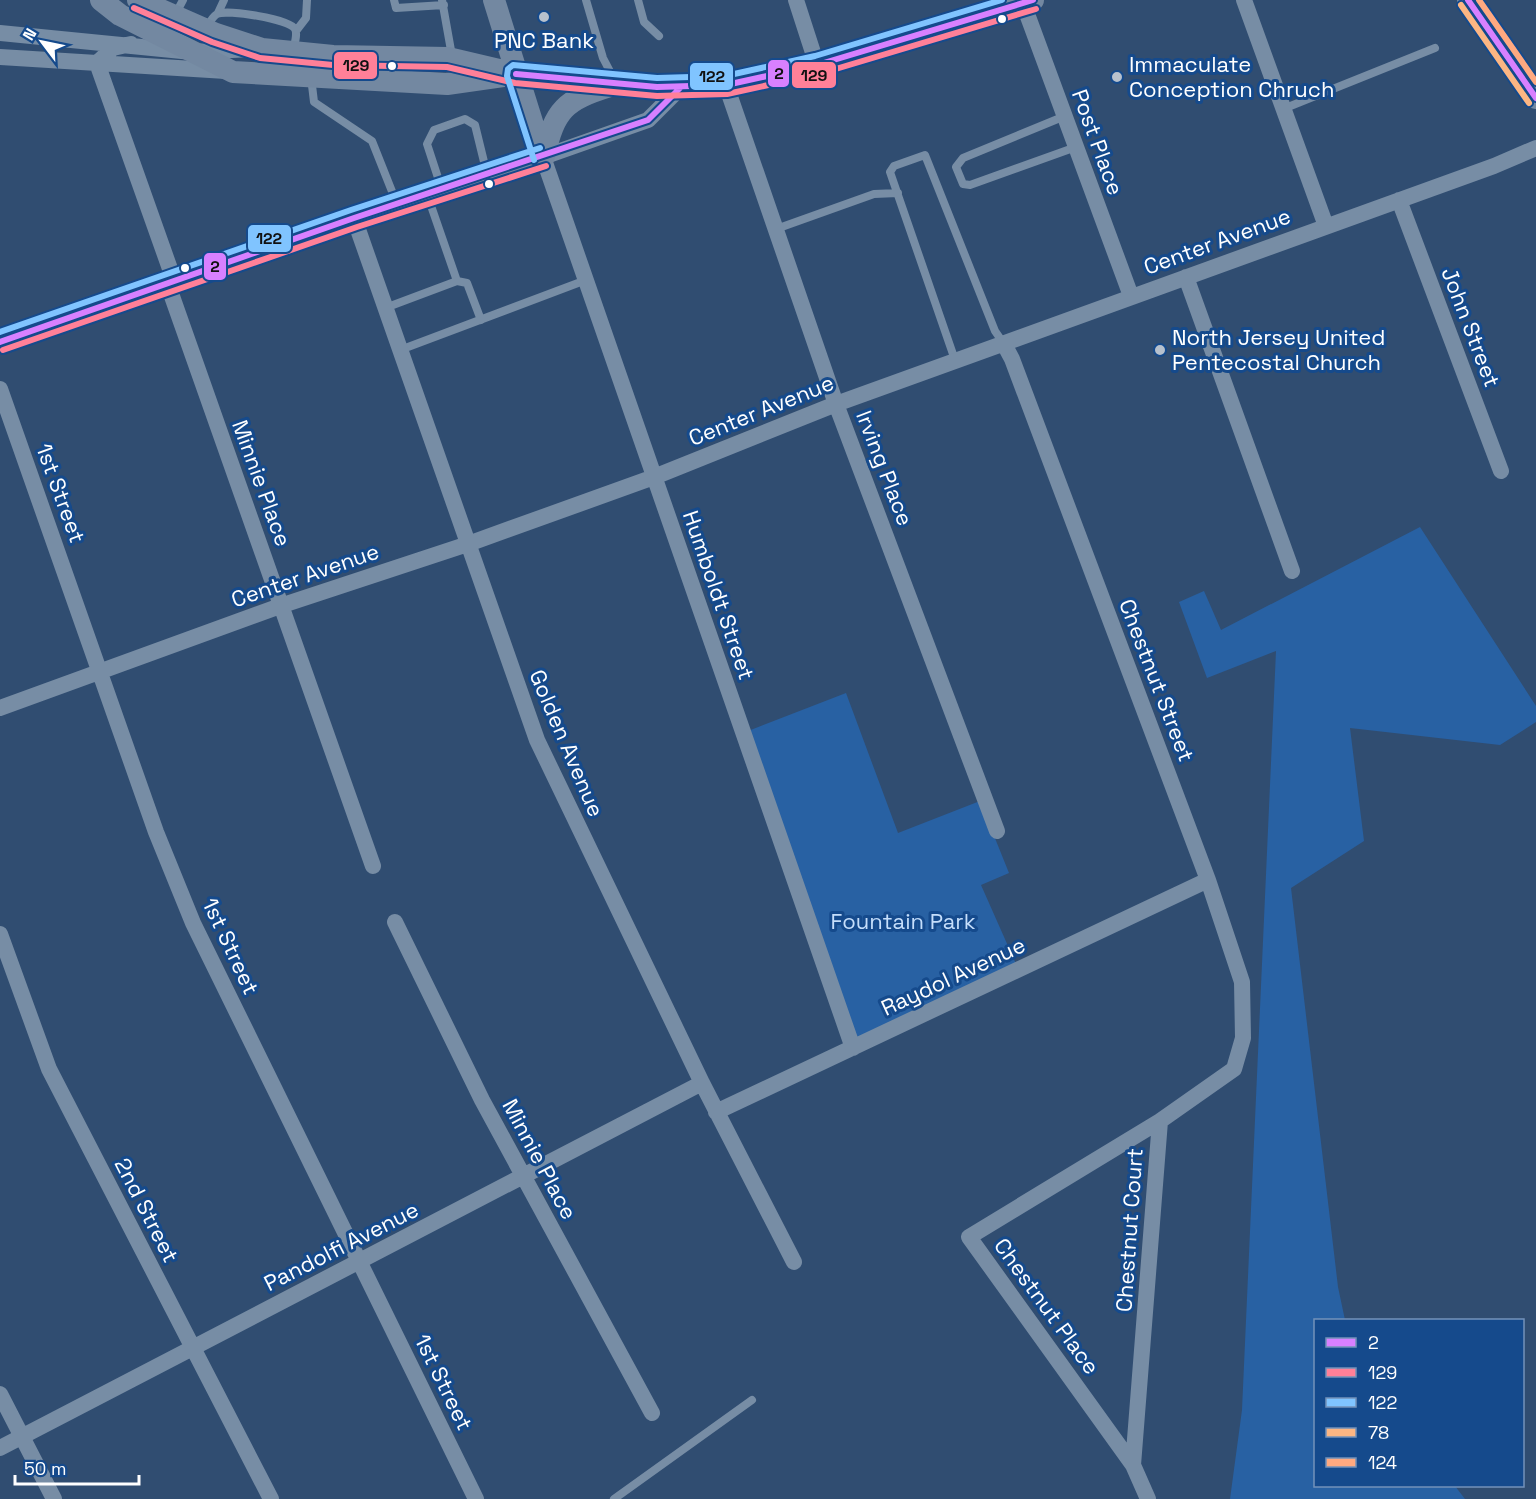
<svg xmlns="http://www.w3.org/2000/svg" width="1536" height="1499" font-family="'Space Grotesk',sans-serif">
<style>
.green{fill:#2861a3}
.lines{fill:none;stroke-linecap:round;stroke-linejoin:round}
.lane{stroke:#778da5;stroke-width:8}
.street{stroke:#778da5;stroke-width:16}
.secondary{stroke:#7388a1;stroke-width:22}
.bus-1-casing{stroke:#154a8c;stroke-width:10}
.bus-2-casing{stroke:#154a8c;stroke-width:10}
.bus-3-casing{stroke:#154a8c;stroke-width:10}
.bus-4-casing{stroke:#154a8c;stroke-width:10}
.bus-5-casing{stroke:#154a8c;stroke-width:10}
.bus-1{stroke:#d880ff;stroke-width:6}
.bus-2{stroke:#ff8098;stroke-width:6}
.bus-3{stroke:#80c4ff;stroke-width:6}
.bus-4{stroke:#fcb683;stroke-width:6}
.bus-5{stroke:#ffa980;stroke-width:6}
.poi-dot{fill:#b7c1cd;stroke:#154a8c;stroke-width:2}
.bus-dot{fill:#fff;stroke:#154a8c;stroke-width:2}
.labels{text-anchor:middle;stroke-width:6;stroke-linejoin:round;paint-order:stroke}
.poi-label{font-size:22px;fill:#fff;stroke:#154a8c;text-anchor:start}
.street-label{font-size:22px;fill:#fff;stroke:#154a8c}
.park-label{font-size:22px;fill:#c5defb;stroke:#154a8c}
.line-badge{stroke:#154a8c;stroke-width:2}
.pale-badge-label{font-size:16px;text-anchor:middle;font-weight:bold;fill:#111}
</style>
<rect width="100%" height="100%" fill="#304d71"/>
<!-- green -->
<path class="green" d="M1420 527 1536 706V722L1500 745 1350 728 1364 841 1291 888 1338 1287 1345 1320H1316V1486H1455L1465 1499H1230L1242 1410 1276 651 1207 678 1179 602 1204 591 1221 630Z
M846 693 898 833 980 801 1009 873 981 885 1016 964 854 1040 743 733Z"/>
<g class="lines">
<!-- lane -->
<path class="lane" d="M394 0 396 8 444 5
M442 0 452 56
M586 0 603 58 615 81
M638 0 644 22 659 36
M218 13 224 0
M175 15 183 0
M206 29C209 24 211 18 217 14 226 9 290 19 295 29 298 34 294 45 293 52
M296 31 306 18 307 0
M311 77 314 102 372 141 397 204
M1283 109 1435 48
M1065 116 963 158 956 167 963 184 970 185 1076 147
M442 190 427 144 434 130 465 119 475 125 487 174
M428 197 457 281
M776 229 874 194 898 193
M385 308 457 281 467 283 481 320
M400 350 586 280
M955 360 890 172 894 166 925 155 995 331 1004 344
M614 1499 752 1400"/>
<!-- street -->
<path class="street" d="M796 0 817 65
M1244 0 1326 226
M1023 3 1131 296
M0 33 192 52 252 49
M131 44 113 48 97 63 175 283
M0 57 226 71
M726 85 836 404 997 831
M681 87 648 120 543 157 853 1048
M1399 200 1501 471
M354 218 537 740 702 1083 794 1262
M1186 277 1292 571
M168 285 373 866
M1004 344 1012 359 1208 880 1242 982 1243 1038 1234 1069 1160 1121 1133 1465
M0 389 156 832 193 923 476 1499
M0 708 283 605 468 544 654 477 836 404 1494 166 1536 148
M395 922 482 1100 652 1413
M0 934 49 1069 271 1499
M716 1112 1208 880
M0 1394 54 1499
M0 1448 702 1083
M1148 1499 1133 1465 969 1237 1160 1121"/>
<!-- secondary -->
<path class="secondary" d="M101 0 120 15 233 72 447 84 503 76
M138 0 216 34 262 49 333 56 448 58 516 74 657 87 726 85 817 65 1033 0
M494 0 543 157
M1468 0 1536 98
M544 156C555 109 565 100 610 86
M0 342 354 218 543 157"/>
<defs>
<path id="bus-1" d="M1468 0 1536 98
M516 74 657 87 726 85 817 65 1033 0
M0 342 354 218 648 120 681 87"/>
<path id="bus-2" d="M134 8 212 42 260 58 333 65 447 67 515 83 657 96 727 94 819 74 1036 9
M3 350 357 227 546 166"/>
<path id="bus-3" d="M534 160 507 76 508 69 513 65 657 78 725 76 815 56 1002 0
M0 332 351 210 540 148"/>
<path id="bus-4" d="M1461 5 1529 103"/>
<path id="bus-5" d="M1479 0 1536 82"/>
</defs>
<!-- bus-1 casing -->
<use href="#bus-1" class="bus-1-casing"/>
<!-- bus-2 casing -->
<use href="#bus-2" class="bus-2-casing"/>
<!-- bus-3 casing -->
<use href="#bus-3" class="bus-3-casing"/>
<!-- bus-4 casing -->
<use href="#bus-4" class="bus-4-casing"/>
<!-- bus-5 casing -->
<use href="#bus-5" class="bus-5-casing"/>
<!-- bus-1 -->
<use href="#bus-1" class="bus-1"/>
<!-- bus-2 -->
<use href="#bus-2" class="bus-2"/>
<!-- bus-3 -->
<use href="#bus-3" class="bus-3"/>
<!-- bus-4 -->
<use href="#bus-4" class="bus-4"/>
<!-- bus-5 -->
<use href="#bus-5" class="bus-5"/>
</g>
<!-- markers -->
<g class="poi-dot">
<circle cx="544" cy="17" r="6"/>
<circle cx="1117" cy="77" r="6"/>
<circle cx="1160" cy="350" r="6"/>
</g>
<g class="bus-dot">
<circle cx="1002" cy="19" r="5"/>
<circle cx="392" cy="66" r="5"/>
<circle cx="489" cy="184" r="5"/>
<circle cx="185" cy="268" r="5"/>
</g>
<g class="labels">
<!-- poi labels -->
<g class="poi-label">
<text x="544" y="48" text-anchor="middle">PNC Bank</text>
<text x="1129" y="72">Immaculate<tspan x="1129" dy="25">Conception Chruch</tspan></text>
<text x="1172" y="345">North Jersey United<tspan x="1172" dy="25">Pentecostal Church</tspan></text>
</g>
<!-- street labels -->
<g class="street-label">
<text transform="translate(1098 142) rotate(70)" y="8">Post Place</text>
<text transform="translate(1217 241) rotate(-20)" y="8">Center Avenue</text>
<text transform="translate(1471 327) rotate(69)" y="8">John Street</text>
<text transform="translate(761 410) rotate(-22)" y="8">Center Avenue</text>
<text transform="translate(885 468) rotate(69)" y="8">Irving Place</text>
<text transform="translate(262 483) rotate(70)" y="8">Minnie Place</text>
<text transform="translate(61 493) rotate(70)" y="8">1st Street</text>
<text transform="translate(305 575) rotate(-19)" y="8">Center Avenue</text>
<text transform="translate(719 595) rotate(71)" y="8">Humboldt Street</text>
<text transform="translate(1157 680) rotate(69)" y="8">Chestnut Street</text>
<text transform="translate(567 743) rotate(67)" y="8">Golden Avenue</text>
<text transform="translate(231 946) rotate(65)" y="8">1st Street</text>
<text transform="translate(953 976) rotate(-25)" y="8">Raydol Avenue</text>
<text transform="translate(540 1159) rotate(62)" y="8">Minnie Place</text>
<text transform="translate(147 1210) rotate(63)" y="8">2nd Street</text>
<text transform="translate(1129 1230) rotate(-86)" y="8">Chestnut Court</text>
<text transform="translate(341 1246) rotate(-27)" y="8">Pandolfi Avenue</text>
<text transform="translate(1047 1306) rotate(54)" y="8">Chestnut Place</text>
<text transform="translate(444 1382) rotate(64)" y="8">1st Street</text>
</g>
<!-- park labels -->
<g class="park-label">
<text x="903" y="929">Fountain Park</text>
</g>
</g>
<g class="line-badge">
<rect x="333" y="51" width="45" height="29" rx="6" fill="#ff8098"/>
<rect x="767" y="59" width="23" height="29" rx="6" fill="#d880ff"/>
<rect x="791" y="61" width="46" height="28" rx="6" fill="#ff8098"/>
<rect x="689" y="62" width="45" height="29" rx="6" fill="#80c4ff"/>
<rect x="247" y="224" width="45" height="29" rx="6" fill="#80c4ff"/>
<rect x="203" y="252" width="24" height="29" rx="6" fill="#d880ff"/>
</g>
<g class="pale-badge-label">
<text x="356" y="71">129</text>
<text x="779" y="79">2</text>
<text x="814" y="81">129</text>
<text x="712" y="82">122</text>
<text x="269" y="244">122</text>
<text x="215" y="272">2</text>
</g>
<!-- legend -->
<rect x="1314" y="1319" width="210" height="168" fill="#154a8c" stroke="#7392ba" stroke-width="1.5"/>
<rect x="1326" y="1338" width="30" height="9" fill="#d880ff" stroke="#7392ba" stroke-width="1.5"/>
<text x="1368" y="1349" font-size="18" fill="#ffffff">2</text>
<rect x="1326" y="1368" width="30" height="9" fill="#ff8098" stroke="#7392ba" stroke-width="1.5"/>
<text x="1368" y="1379" font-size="18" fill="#ffffff">129</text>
<rect x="1326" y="1398" width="30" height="9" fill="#80c4ff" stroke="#7392ba" stroke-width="1.5"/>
<text x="1368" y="1409" font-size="18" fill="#ffffff">122</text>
<rect x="1326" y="1428" width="30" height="9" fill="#fcb683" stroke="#7392ba" stroke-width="1.5"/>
<text x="1368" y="1439" font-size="18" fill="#ffffff">78</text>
<rect x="1326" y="1458" width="30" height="9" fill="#ffa980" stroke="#7392ba" stroke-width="1.5"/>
<text x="1368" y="1469" font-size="18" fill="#ffffff">124</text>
<!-- north arrow -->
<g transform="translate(42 42) rotate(302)" stroke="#154a8c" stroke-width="4.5" paint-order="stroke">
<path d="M0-4.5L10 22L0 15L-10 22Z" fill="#ffffff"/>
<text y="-9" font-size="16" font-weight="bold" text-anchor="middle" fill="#ffffff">N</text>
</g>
<!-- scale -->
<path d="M15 1475v9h124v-9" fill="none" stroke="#ffffff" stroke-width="3"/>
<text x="24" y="1475" font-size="18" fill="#ffffff" stroke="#154a8c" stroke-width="4.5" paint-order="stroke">50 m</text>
</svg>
